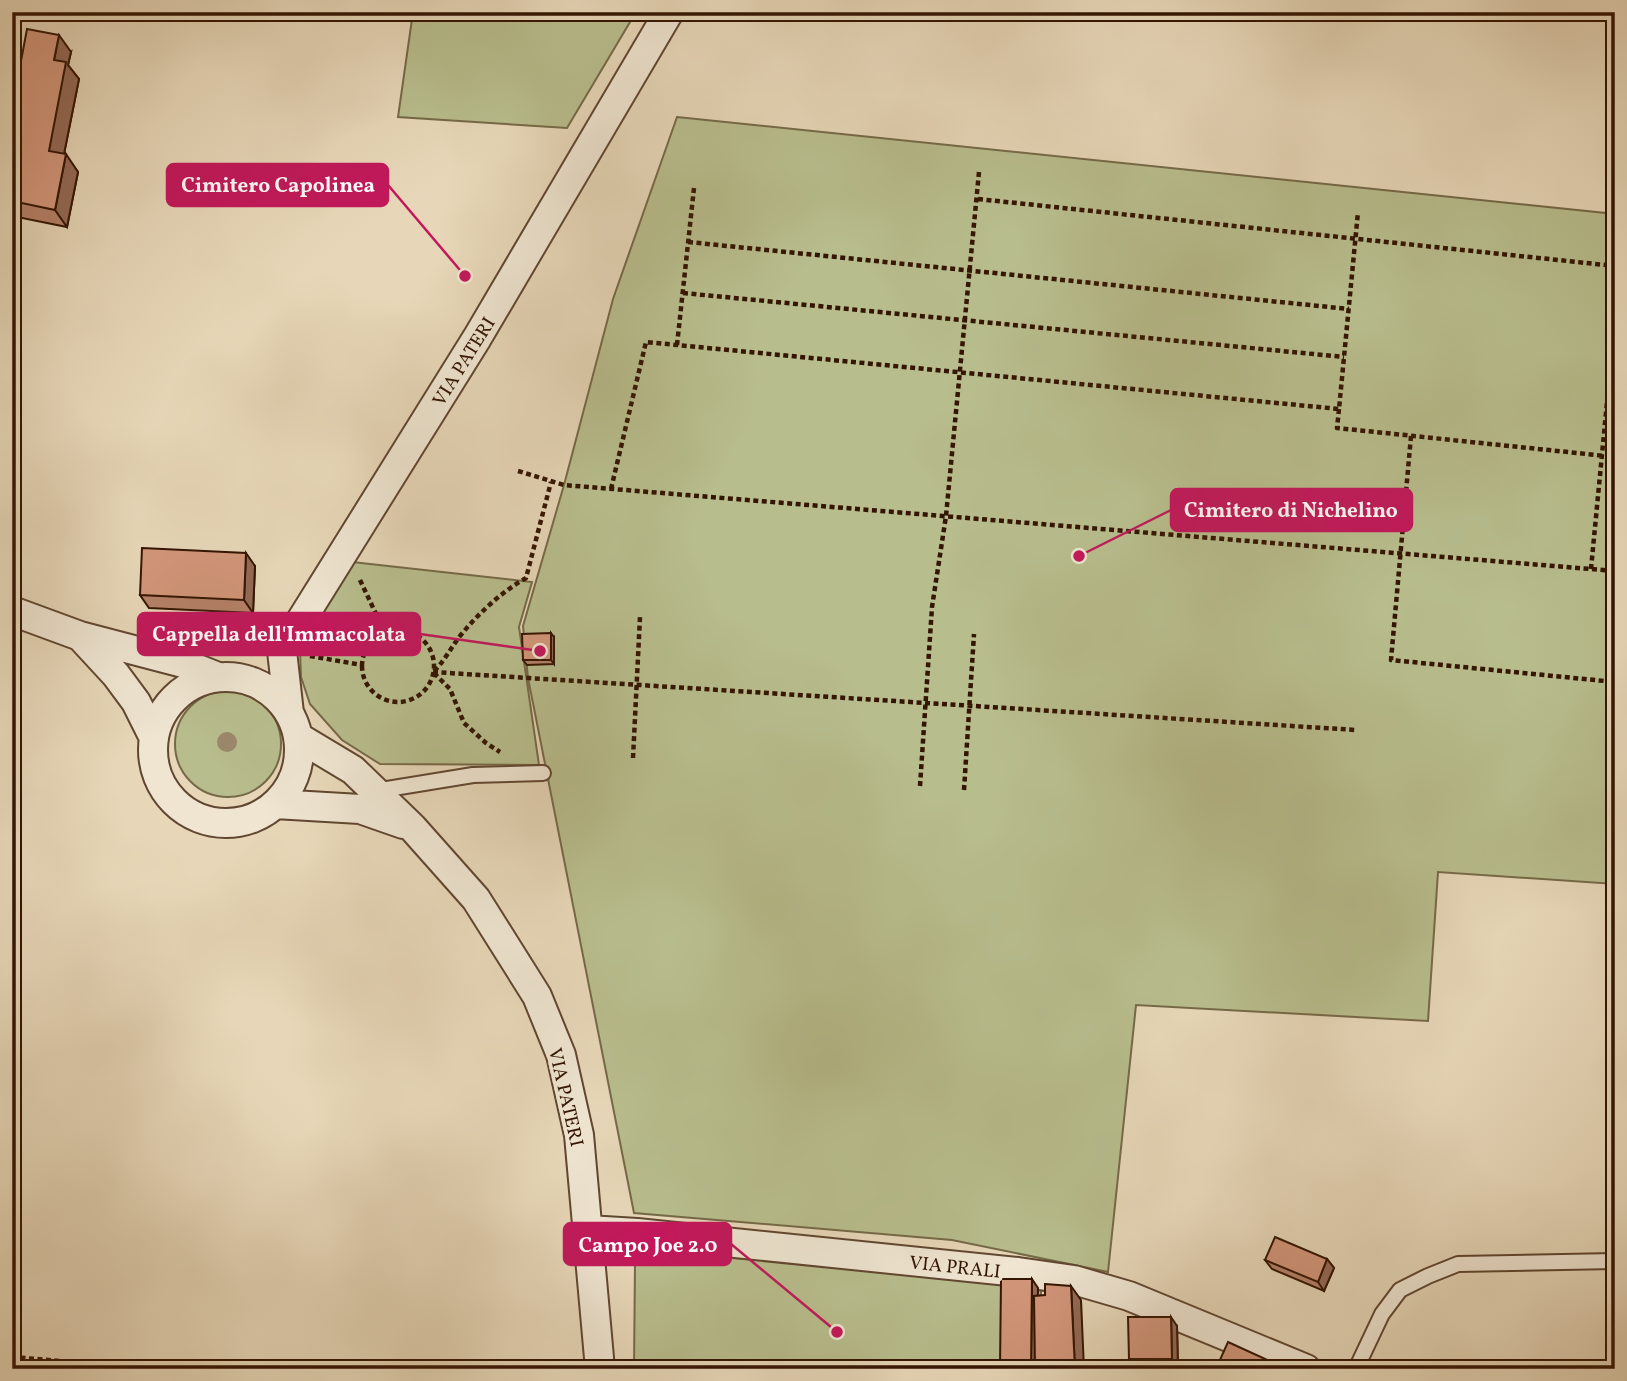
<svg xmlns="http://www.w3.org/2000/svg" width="1627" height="1381" font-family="Vollkorn,serif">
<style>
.green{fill:#b8bd8d;stroke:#766948;stroke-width:2}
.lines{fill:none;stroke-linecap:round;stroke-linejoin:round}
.lane-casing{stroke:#614630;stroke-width:18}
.street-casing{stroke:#614630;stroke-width:32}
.path{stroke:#341502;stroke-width:4.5;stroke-dasharray:5 3.5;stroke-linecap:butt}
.lane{stroke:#efe5d1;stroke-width:14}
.street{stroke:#efe5d1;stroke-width:28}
.tree{fill:#9b886b}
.wall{fill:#b58169;stroke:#341502;stroke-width:2}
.shaded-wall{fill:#936955;stroke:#341502;stroke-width:2}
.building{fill:#d2967a;stroke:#341502;stroke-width:2}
.labels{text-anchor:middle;stroke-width:7;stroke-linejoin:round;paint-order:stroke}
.street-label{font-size:19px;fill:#341502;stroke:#efe5d1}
.leader{fill:none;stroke:#c2185b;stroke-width:2.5}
.callout-dot{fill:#c2185b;stroke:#efe5d1;stroke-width:2.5}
.callout{fill:#c2185b;stroke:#c2185b;stroke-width:2.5}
.callout-label{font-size:21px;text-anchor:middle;font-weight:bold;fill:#fff}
</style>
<rect width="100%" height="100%" fill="#e7d7b8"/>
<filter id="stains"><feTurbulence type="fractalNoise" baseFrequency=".00286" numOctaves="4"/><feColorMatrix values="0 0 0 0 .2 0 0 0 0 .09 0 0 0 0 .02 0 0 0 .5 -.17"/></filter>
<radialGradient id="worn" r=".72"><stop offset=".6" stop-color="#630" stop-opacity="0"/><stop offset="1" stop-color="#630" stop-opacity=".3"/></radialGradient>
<!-- green -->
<path class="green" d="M413 12H636L567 128 398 117Z
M677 117 1615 214V884L1438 872 1428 1021 1136 1005 1108 1272 952 1240 634 1213 528 678 523 626 564 485 613 299Z
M352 562 532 582 519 627 539 765 380 764 342 740 310 704 301 677 300 650Z
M175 744a53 53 0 1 1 106 0a53 53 0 1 1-106 0Z
M654 1251 1005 1282 1041 1288 1040 1369H634L635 1263Z"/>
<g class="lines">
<defs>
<path id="lane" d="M375 791 473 775 543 773
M1356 1369 1382 1314 1400 1290 1428 1276 1458 1264 1615 1261"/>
<path id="street" d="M12 611 80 636 183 663 218 677
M80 636 116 675 136 702 154 738
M153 750a73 73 0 1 1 146 0a73 73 0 1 1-146 0Z
M289 713 282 651 477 338 669 12
M298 737 353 770 412 827 476 899 537 996 561 1055 579 1135 600 1369
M275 804 360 809 403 824
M588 1230 637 1233 1018 1272 1074 1280 1129 1296 1306 1369"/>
</defs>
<!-- lane casing -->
<use href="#lane" class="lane-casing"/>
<!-- street casing -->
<use href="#street" class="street-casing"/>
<!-- path -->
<path class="path" d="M978 199 1615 266
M688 242 1349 309
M683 293 1344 357
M677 345 694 188
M1612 350 1615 319
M1339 409 1337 428 1615 457
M1411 436 1391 660 1615 682
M518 471 564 485 1615 571
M611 489 646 342 1339 409 1358 212
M1591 569 1612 350H1615
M360 580 385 633
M362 666a36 36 0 1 1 72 0a36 36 0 1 1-72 0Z
M310 656 362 665
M434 671C446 659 450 649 460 636 479 613 500 593 526 578L551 482
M433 672 1356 730
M434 673 450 689 464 723 486 743 500 752
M633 758 640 617
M920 786 932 607 946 516 979 172
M964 790 974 634
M12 1357 158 1369"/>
<!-- lane -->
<use href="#lane" class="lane"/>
<!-- street -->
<use href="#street" class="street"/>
</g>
<!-- trees -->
<circle class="tree" cx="227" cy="742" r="10"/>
<!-- wall -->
<path class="wall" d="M71 52 68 65 79 79 64 154 78 172 67 227 12 216V109Z
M255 566 253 613 149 608 140 595Z
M554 637V664L527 665 523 660Z
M1327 1259 1334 1268 1324 1291 1272 1269 1265 1260Z
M1177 1326 1178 1368H1135L1129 1359Z
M1219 1362 1287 1369H1223Z"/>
<!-- shaded-wall -->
<path class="shaded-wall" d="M59 35 71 52 68 65 79 79 61 169 49 151 54 60Z
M66 154 78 172 67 227 55 210Z
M246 553 255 566 253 613 244 600Z
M551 633 554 637V664L551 660Z
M1327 1259 1334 1268 1324 1291 1318 1282Z
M1032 1279 1038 1288 1037 1369H1031Z
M1071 1286 1081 1300 1084 1369H1075Z
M1171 1317 1177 1326 1178 1368 1172 1359Z"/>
<!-- building -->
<path class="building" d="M27 29 59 35 54 60 66 62 49 151 66 154 55 210 12 201V109Z
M142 548 246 553 244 600 140 595Z
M551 633V660H523L522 634Z
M1275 1237 1327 1259 1318 1282 1265 1260Z
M1001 1279H1032L1031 1369H1000Z
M1045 1284 1071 1286 1075 1369H1035L1034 1296 1045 1295Z
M1128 1317H1171L1172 1359H1129Z
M1228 1342 1287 1369H1233L1219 1362Z"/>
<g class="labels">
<!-- street labels -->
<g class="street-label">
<text transform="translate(463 361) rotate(-58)" y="7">VIA PATERI</text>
<text transform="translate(567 1097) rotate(77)" y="7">VIA PATERI</text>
<text transform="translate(955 1266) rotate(6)" y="7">VIA PRALI</text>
</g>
</g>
<!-- callouts -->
<path class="leader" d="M465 276L388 185M1079 556L1171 510M540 651L420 634M837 1332L731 1244"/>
<g class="callout-dot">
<circle cx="465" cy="276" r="7"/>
<circle cx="1079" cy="556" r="7"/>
<circle cx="540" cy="651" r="7"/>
<circle cx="837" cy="1332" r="7"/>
</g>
<g class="callout">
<rect x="167" y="164" width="221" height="42" rx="7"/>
<rect x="1171" y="489" width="241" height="42" rx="7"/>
<rect x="138" y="613" width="282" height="42" rx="7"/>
<rect x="564" y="1223" width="167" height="42" rx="7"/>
</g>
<g class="callout-label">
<text x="278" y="192">Cimitero Capolinea</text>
<text x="1291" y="517">Cimitero di Nichelino</text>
<text x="279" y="641">Cappella dell'Immacolata</text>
<text x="648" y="1252">Campo Joe 2.0</text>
</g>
<!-- margin -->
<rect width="1627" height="1381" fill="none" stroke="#e7d7b8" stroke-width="42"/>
<rect x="14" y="14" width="1599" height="1353" fill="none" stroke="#341502" stroke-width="3.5"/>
<rect x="21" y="21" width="1585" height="1339" fill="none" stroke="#341502" stroke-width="2"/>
<rect width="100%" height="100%" filter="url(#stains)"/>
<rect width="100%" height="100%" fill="url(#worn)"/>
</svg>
